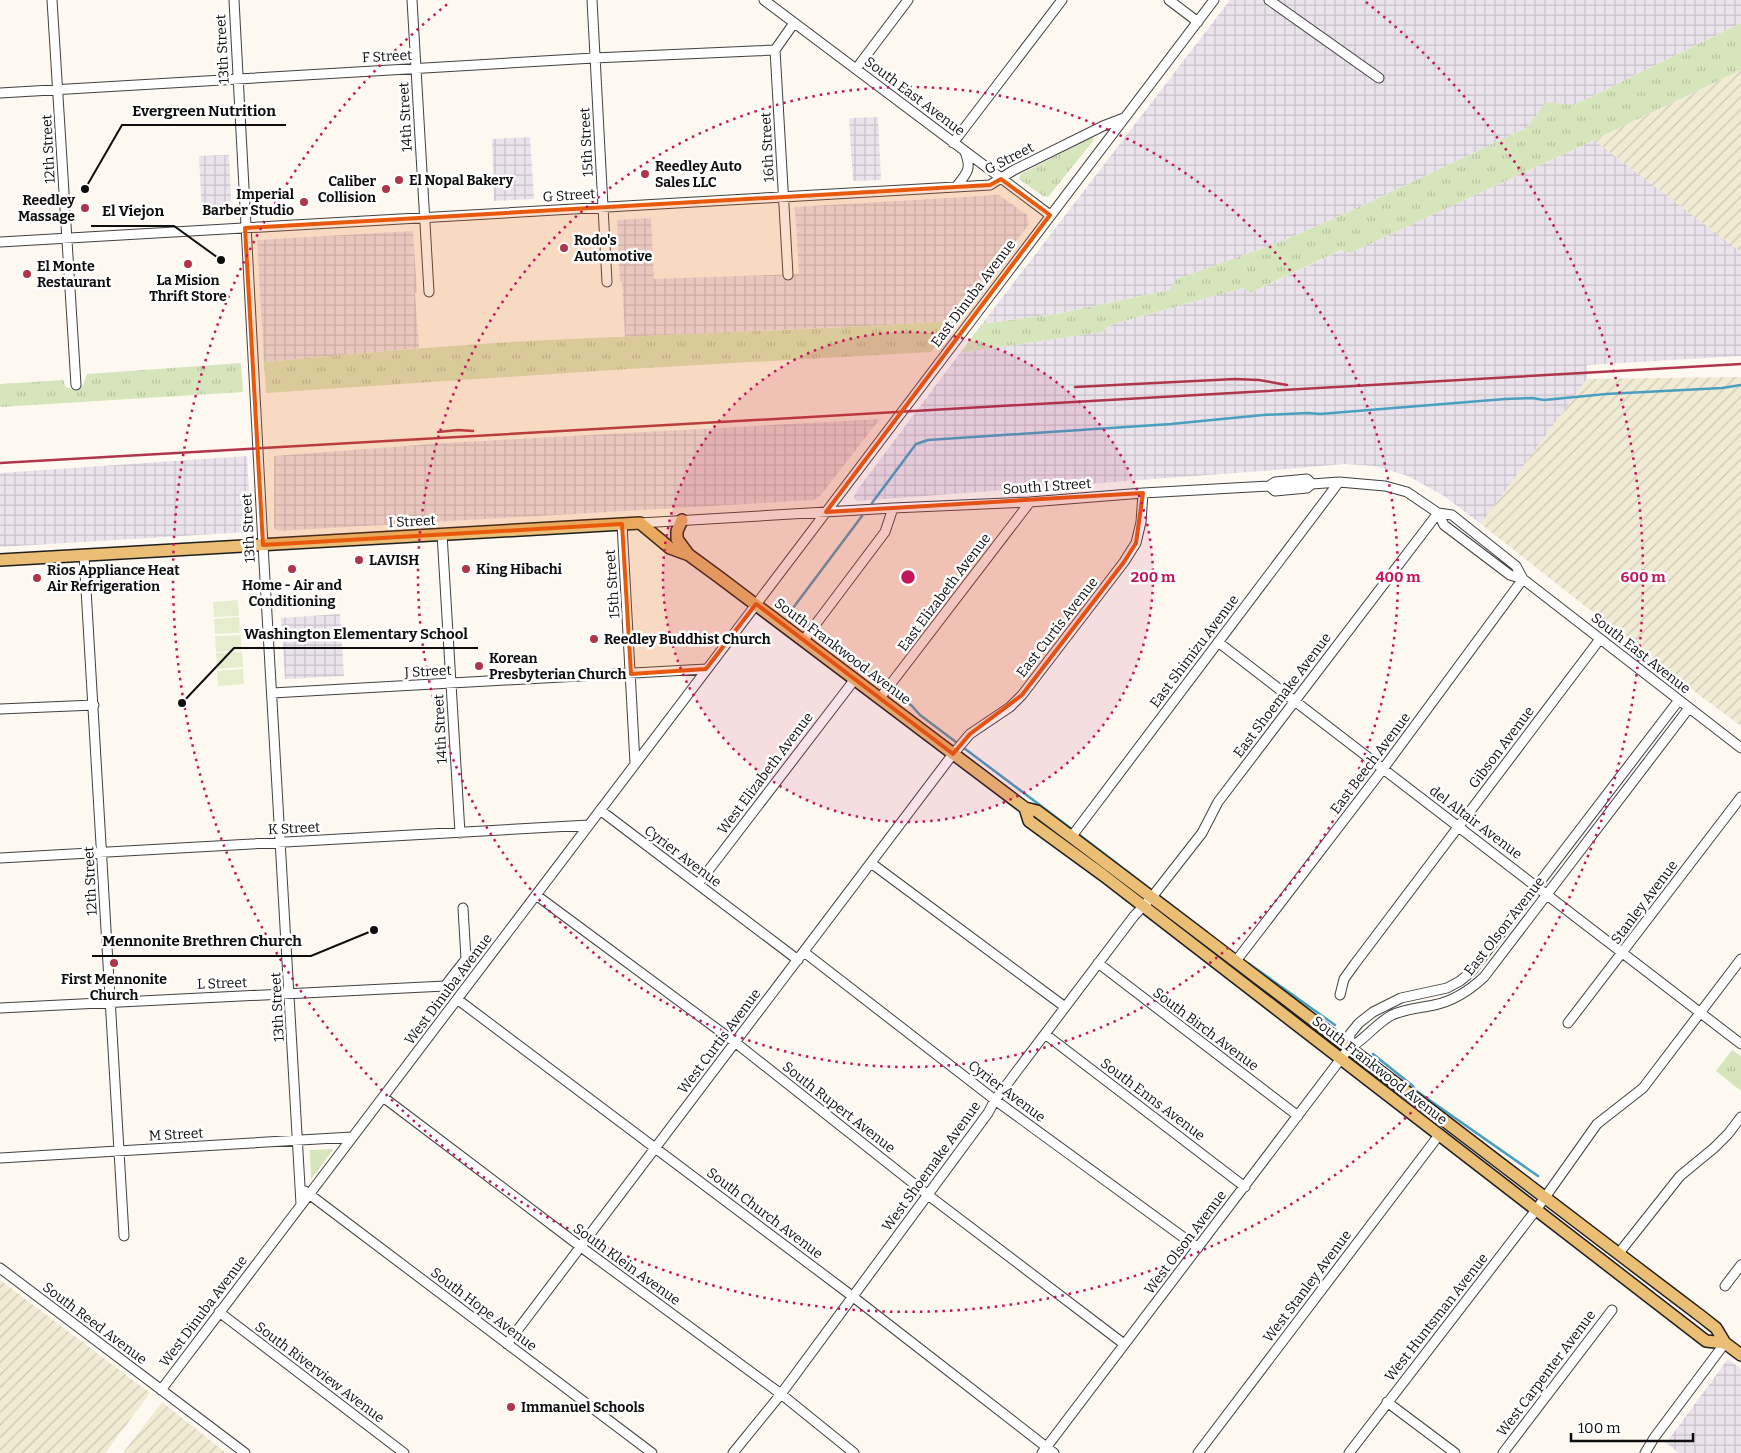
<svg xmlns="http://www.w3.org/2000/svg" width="1741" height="1453" font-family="Bitter,serif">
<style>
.industrial{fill:url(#industrial-grid)}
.farmland{fill:url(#farmland-furrows)}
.grass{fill:url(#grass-tufts)}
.pitch{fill:#e6edce}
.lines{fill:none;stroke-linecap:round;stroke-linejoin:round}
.stream{stroke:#499fbf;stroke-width:2.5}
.minor-casing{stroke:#414141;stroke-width:11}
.major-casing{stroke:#1f1f1f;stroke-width:14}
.minor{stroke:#fff;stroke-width:9}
.major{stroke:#eabe74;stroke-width:11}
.rail{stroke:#af354a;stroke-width:2.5}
.marked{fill:#e8590c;fill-opacity:0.2;stroke:#e8590c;stroke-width:4;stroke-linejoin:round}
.ring{fill:none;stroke:#c2185b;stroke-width:2.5;stroke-dasharray:2.5 5}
.poi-dot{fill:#af354a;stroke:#fff;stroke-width:2}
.labels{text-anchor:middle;stroke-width:5;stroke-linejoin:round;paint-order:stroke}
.street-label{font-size:14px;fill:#0e0e0e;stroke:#fff}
.poi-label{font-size:14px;font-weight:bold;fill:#0e0e0e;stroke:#fff;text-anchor:start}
.centre{fill:#c2185b;stroke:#fff;stroke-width:2.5}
.ring-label{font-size:15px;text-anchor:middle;font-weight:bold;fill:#c2185b;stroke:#fff;stroke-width:5;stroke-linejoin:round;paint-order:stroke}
.leader{fill:none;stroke:#0e0e0e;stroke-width:2}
.callout-dot{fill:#0e0e0e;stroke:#fff;stroke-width:2}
.callout-label{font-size:15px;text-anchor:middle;font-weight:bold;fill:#0e0e0e;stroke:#fff;stroke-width:5;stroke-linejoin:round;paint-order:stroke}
</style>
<defs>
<pattern id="industrial-grid" width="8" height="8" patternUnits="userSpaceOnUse" patternTransform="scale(1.25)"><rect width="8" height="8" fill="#eae3ec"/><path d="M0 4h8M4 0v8" fill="none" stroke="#c8c2c9"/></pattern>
<pattern id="farmland-furrows" width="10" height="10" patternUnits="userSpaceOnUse" patternTransform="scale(1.25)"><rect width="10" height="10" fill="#f1ebd3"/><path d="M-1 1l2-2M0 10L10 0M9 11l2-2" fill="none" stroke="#cdc8b4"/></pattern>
<pattern id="grass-tufts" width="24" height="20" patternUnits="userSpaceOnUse" patternTransform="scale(1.25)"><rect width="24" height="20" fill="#d7e5bd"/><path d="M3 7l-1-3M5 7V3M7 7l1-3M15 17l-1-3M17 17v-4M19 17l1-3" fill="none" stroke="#b7c3a1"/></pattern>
</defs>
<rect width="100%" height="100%" fill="#fdf9f1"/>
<!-- industrial -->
<path class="industrial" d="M1230 0H1741V23L1574 105 1547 103 1526 128 1344 214 1280 242 1178 279 1169 290 1061 313 982 324Z
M878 117 881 180 853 181 849 118Z
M530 137 534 199 494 201 492 139Z
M1594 140 1741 252V356L1587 365V379L1481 524 1444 496 1408 476 1375 466 1344 464 1275 470 857 501 854 497 858 489 960 353 1102 332 1110 325 1243 288 1250 293 1342 250 1350 253Z
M229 155 232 216 202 218 199 156Z
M999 195 1027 215 1029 224 955 321 867 326 625 337 622 282 620 281 617 220 651 218 654 279 799 274 795 207Z
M413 231 417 293H415L419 348 264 362 257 240Z
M880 419 820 496 814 500 278 531 274 528V456L445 443Z
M247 456 251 529 248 532 0 547V473Z
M340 614 344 676 285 679 281 618Z
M1728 1359 1741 1369V1453H1679L1666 1443Z"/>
<!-- farmland -->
<path class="farmland" d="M1741 70V252L1594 140Z
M1741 377V726L1679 680 1481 524 1587 379Z
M0 1280 150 1393 105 1453H0Z
M162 1402 226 1453H123Z"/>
<!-- grass -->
<path class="grass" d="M1741 23V70L1594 140 1350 253 1341 250 1250 293 1243 288 1110 325 1102 332 960 353 982 324 1061 313 1169 290 1177 279 1280 242 1344 214 1526 128 1546 102 1574 105Z
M1092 137 1094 140 1048 197 1043 196 1019 179 1021 174Z
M955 321 931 352 628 369 266 393 264 362C352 354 440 346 528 341 670 334 813 330 955 321Z
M241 363 243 392 0 407V384L63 380 66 387 75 390 83 385 87 374Z
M1732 1050 1741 1056V1091L1716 1071Z
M332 1149 333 1150 311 1179 310 1150Z"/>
<!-- pitch -->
<path class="pitch" d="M238 600 239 616 214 617 213 602Z
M239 617 240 633 215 634 214 619Z
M241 635V650L216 652 215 636Z
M242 652 243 667 217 669 216 653Z
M243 669 244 684 218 686 217 671Z"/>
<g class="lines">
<!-- stream -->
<path class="stream" d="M872 503 916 444 928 440 1171 424 1263 415 1308 413 1320 414 1505 399 1532 398 1544 400 1606 394 1722 388 1741 385
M793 614V608L862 516
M828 642 912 706 920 715 1073 830
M1077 833 1208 933
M1248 963 1335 1025
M1373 1054 1413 1086 1415 1090 1538 1176"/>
<defs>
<path id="minor" d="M52 0 76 385
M234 0 263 545 301 1204
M412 0 429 292
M592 0 607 282
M764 0 1050 215
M1169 0 1198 22
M1269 0 1379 78
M856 69 908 0
M0 93 594 58 775 50
M953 143 1062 0
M956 187C967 173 972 169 965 152
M0 242 990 185 1014 170 1103 126 1124 118
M788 275 775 50 794 23
M1269 486 1275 491 1307 488 1312 484 1339 482 1385 486 1407 492 1438 513 1452 515 1516 566 1523 579
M1438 513 1444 525 1510 575 1523 579 1741 748
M640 523 893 508 1030 502 1143 493 1269 486 1275 482 1307 479 1312 484
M622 524 635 763
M442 534 460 833
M84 555 124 1236
M803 641 885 532 893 508
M1218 642 1741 1044
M272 693 706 669
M880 698 1030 502
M0 709 94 705
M600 810 798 960
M1072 836 1339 482
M0 858 589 825
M871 863 1065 1007
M698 884 855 679
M536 895 736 1043 928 1195 1124 1344
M804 952 995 1100 1198 1248
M1236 961 1383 769 1523 579
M1098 963 1298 1116
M1340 995 1344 979 1354 965 1600 639
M457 999 852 1296 1054 1453
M0 1008 445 986 466 959 463 908
M1568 1023 1741 797
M1045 1034 1245 1187
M1349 1048 1350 1034 1359 1023 1373 1012 1401 998 1447 988 1460 981 1471 972 1679 700
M383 1097 581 1247 781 1394 854 1453
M0 1158 352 1137
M305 1191 652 1453
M1619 1253 1680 1176 1714 1148 1728 1134 1741 1117
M0 1268 245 1453
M1725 1286 1741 1265
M219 1312 404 1453
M507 1344 953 754 970 734 1010 707 1022 695 1124 562 1136 543 1141 522 1143 493
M161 1390 1214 0
M1387 1402 1455 1453
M733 1453 781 1394 988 1113 995 1100 1134 916 1152 897 1202 833 1218 802 1438 513
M1042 1453 1349 1048C1365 1040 1375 1024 1392 1015 1405 1009 1420 1008 1434 1005 1454 1001 1469 991 1484 977L1689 708
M1198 1453 1439 1135
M1349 1453 1536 1210 1597 1124 1643 1088 1741 959
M1503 1453 1612 1310
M1645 1453 1654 1438 1725 1343"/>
<path id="major" d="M682 520 677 531V539L688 554
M0 560 640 523 670 548 689 555 719 577 1025 808 1037 811C1260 978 1480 1149 1702 1317L1716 1328 1725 1343 1741 1355
M1025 808 1029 821 1103 875 1706 1341 1725 1343"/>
</defs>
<!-- minor casing -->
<use href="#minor" class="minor-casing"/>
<!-- major casing -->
<use href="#major" class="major-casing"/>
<!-- minor -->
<use href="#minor" class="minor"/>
<!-- major -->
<use href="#major" class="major"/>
<!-- rail -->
<path class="rail" d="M1075 387 1235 379 1259 380 1287 385
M438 432 458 430 473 431
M0 463 1741 364"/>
</g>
<!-- marked area -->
<path class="marked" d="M1001 179 1050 215 826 512 1143 493 1136 543 1124 562 1022 695 970 734 953 754 756 604 706 669 631 674 622 524 263 545 245 228 990 185Z"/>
<!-- distance rings -->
<circle cx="908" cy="577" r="245" fill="#c2185b" fill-opacity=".12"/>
<g class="ring">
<circle cx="908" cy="577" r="245"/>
<circle cx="908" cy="577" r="490"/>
<path d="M1366 2A735 735 0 1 1 450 2"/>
</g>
<!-- markers -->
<g class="poi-dot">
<circle cx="645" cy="174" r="5"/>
<circle cx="399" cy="180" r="5"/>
<circle cx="386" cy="189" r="5"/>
<circle cx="304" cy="202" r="5"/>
<circle cx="85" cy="208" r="5"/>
<circle cx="564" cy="248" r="5"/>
<circle cx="188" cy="264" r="5"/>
<circle cx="27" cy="274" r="5"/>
<circle cx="359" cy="560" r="5"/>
<circle cx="292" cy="569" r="5"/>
<circle cx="466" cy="569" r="5"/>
<circle cx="37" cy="578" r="5"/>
<circle cx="594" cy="639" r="5"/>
<circle cx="479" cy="666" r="5"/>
<circle cx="114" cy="963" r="5"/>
<circle cx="511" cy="1407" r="5"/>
</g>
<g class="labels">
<!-- street labels -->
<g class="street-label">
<text transform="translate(222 49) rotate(-93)" y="5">13th Street</text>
<text transform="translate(387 56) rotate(-3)" y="5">F Street</text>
<text transform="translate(915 96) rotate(37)" y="5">South East Avenue</text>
<text transform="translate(405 117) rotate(-93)" y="5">14th Street</text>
<text transform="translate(586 142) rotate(-93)" y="5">15th Street</text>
<text transform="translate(767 147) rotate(-93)" y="5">16th Street</text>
<text transform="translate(48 149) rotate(-93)" y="5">12th Street</text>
<text transform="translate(1009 158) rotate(-27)" y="5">G Street</text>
<text transform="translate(569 195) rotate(-4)" y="5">G Street</text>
<text transform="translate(973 293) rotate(-53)" y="5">East Dinuba Avenue</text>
<text transform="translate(1047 486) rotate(-4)" y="5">South I Street</text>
<text transform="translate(412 521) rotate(-3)" y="5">I Street</text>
<text transform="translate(248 528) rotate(-93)" y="5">13th Street</text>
<text transform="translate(612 584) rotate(-94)" y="5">15th Street</text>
<text transform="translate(944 592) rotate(-53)" y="5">East Elizabeth Avenue</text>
<text transform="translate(1057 627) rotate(-52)" y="5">East Curtis Avenue</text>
<text transform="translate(843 651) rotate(37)" y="5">South Frankwood Avenue</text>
<text transform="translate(1194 651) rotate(-53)" y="5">East Shimizu Avenue</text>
<text transform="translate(1641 653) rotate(38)" y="5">South East Avenue</text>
<text transform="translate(428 671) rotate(-3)" y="5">J Street</text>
<text transform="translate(1282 695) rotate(-53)" y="5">East Shoemake Avenue</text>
<text transform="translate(440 729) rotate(-93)" y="5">14th Street</text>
<text transform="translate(1501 747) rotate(-53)" y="5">Gibson Avenue</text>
<text transform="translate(1370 763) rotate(-53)" y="5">East Beech Avenue</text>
<text transform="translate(765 773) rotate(-53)" y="5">West Elizabeth Avenue</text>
<text transform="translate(1476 822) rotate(37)" y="5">del Altair Avenue</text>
<text transform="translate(294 828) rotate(-3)" y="5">K Street</text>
<text transform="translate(683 856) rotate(37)" y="5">Cyrier Avenue</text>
<text transform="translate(90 881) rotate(-93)" y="5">12th Street</text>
<text transform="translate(1644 902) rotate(-53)" y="5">Stanley Avenue</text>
<text transform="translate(1504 926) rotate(-52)" y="5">East Olson Avenue</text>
<text transform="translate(222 983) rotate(-2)" y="5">L Street</text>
<text transform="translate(448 989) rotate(-53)" y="5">West Dinuba Avenue</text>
<text transform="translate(277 1007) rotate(-93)" y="5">13th Street</text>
<text transform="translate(1206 1029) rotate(37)" y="5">South Birch Avenue</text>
<text transform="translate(719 1041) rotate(-53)" y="5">West Curtis Avenue</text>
<text transform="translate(1380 1070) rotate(38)" y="5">South Frankwood Avenue</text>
<text transform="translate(1007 1091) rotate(37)" y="5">Cyrier Avenue</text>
<text transform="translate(1153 1099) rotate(37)" y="5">South Enns Avenue</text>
<text transform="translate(839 1107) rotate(38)" y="5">South Rupert Avenue</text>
<text transform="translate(176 1134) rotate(-3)" y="5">M Street</text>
<text transform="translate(931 1166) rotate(-54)" y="5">West Shoemake Avenue</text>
<text transform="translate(765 1213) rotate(37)" y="5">South Church Avenue</text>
<text transform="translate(1185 1242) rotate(-53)" y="5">West Olson Avenue</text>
<text transform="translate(627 1264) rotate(36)" y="5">South Klein Avenue</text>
<text transform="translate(1307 1286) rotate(-53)" y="5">West Stanley Avenue</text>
<text transform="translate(484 1309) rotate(37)" y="5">South Hope Avenue</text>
<text transform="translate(203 1311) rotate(-53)" y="5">West Dinuba Avenue</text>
<text transform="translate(1436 1317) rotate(-52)" y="5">West Huntsman Avenue</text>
<text transform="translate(95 1323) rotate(37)" y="5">South Reed Avenue</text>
<text transform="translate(320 1372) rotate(37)" y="5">South Riverview Avenue</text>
<text transform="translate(1546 1373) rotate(-53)" y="5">West Carpenter Avenue</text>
</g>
<!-- poi labels -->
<g class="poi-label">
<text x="655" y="171">Reedley Auto<tspan x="655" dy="16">Sales LLC</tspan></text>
<text x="409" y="185">El Nopal Bakery</text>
<text x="376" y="186" text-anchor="end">Caliber<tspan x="376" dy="16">Collision</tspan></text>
<text x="294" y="199" text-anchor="end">Imperial<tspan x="294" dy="16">Barber Studio</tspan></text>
<text x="75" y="205" text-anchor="end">Reedley<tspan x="75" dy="16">Massage</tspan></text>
<text x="574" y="245">Rodo's<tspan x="574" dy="16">Automotive</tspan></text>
<text x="37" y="271">El Monte<tspan x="37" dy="16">Restaurant</tspan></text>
<text x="188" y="285" text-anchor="middle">La Mision<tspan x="188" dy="16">Thrift Store</tspan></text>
<text x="369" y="565">LAVISH</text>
<text x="476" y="574">King Hibachi</text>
<text x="47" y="575">Rios Appliance Heat<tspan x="47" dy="16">Air Refrigeration</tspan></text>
<text x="292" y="590" text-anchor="middle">Home - Air and<tspan x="292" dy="16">Conditioning</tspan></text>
<text x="604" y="644">Reedley Buddhist Church</text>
<text x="489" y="663">Korean<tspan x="489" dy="16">Presbyterian Church</tspan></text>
<text x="114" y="984" text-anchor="middle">First Mennonite<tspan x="114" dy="16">Church</tspan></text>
<text x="521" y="1412">Immanuel Schools</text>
</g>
</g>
<circle cx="908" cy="577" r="8" class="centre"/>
<g class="ring-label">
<text x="1153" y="582">200 m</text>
<text x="1398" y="582">400 m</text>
<text x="1643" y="582">600 m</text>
</g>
<!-- callouts -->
<path class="leader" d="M85 189L122 125H286M221 260L174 226H91M182 703L234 648H478M374 930L311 956H92"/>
<g class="callout-dot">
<circle cx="85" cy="189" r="5"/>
<circle cx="221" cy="260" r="5"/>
<circle cx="182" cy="703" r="5"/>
<circle cx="374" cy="930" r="5"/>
</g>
<g class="callout-label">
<text x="204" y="116">Evergreen Nutrition</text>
<text x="133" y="216">El Viejon</text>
<text x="356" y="639">Washington Elementary School</text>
<text x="202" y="946">Mennonite Brethren Church</text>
</g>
<!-- scale -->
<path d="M1571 1433v8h122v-8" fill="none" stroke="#0e0e0e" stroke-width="2.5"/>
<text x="1578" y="1433" font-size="15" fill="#0e0e0e" stroke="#ffffff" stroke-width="4" paint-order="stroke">100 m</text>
</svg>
